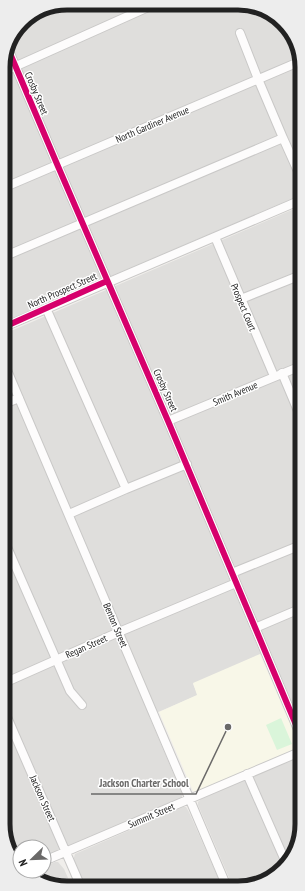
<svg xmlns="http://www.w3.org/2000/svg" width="305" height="891" font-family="'PT Sans Narrow',sans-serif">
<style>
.residential{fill:#dfdedc}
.education{fill:#f8f7e8}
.park{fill:#daf5da}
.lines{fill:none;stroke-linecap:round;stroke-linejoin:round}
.minor-casing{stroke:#c9c8c7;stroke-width:10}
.minor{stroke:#fdfcfc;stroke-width:8}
.cycleway-casing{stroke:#fff;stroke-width:8}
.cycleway{stroke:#d6006c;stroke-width:6}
.labels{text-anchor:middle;stroke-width:3;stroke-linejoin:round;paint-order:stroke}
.street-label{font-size:10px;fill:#222;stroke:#fff}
.rim{fill:none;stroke:#222;stroke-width:5}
.leader{fill:none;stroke:#6a6968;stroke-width:1.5}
.callout-dot{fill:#6a6968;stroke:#fff;stroke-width:1.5}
.callout-label{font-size:11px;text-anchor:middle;font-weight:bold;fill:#6a6968;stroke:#fff;stroke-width:3;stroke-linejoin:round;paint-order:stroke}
</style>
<rect width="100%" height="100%" fill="#f0eeeb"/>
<!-- residential -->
<path class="residential" d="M67 3 251 4 283 22 301 54V195L4 322 3 63 25 19Z
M301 206 302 729 268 651 193 684 198 695 149 716 182 794V797L44 858V847H20V866L4 837V334Z
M295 758 302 760V828L286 866 251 887H233L198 805V802L201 799Z
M183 807H186L189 812 222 887H85L73 861 75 854Z
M55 862H58L64 869 72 887H54L29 873 34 871H44V867Z"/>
<!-- education -->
<path class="education" d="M260 654 298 742 297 747 295 749 197 792 193 791 159 712 197 695 193 683Z"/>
<!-- park -->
<path class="park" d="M281 718 292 744 277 750 266 725Z"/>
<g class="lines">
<defs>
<path id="minor" d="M9 51 57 164 168 421 302 739
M3 72 155 4
M283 138 301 178
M3 188 301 61
M215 237 274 376
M3 257 283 138 258 79 240 33
M241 299 301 275
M46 308 126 489 69 514
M4 327 301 200
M4 363 227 887
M282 373 301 418
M4 404 19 398
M168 421 301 366
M126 489 187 464
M4 540 70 691 82 705
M232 573 301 545
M255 628 302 608
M4 683 119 632 236 583
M4 710 81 887
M247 774 287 865
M44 861 302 751"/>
</defs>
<!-- minor casing -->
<use href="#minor" class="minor-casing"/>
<!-- minor -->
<use href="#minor" class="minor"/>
<defs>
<path id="cycleway" d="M9 51 57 164 168 421 302 739
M4 327 107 281"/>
</defs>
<!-- cycleway casing -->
<use href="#cycleway" class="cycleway-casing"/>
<!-- cycleway -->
<use href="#cycleway" class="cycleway"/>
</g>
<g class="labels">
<!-- street labels -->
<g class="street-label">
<text transform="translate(37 93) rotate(67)" y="4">Crosby Street</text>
<text transform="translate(152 124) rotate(-23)" y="4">North Gardiner Avenue</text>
<text transform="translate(62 290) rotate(-24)" y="4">North Prospect Street</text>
<text transform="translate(244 307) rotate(67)" y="4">Prospect Court</text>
<text transform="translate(166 390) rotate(66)" y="4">Crosby Street</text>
<text transform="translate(235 393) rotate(-23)" y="4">Smith Avenue</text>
<text transform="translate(116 625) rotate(67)" y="4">Benton Street</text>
<text transform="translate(86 646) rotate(-24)" y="4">Regan Street</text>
<text transform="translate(43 798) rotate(66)" y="4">Jackson Street</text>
<text transform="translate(151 815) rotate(-23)" y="4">Summit Street</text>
</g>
</g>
<!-- crop -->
<path d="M0 0H305V891H0ZM67 10H238A57 57 0 0 1 295 67V824A57 57 0 0 1 238 881H67A57 57 0 0 1 10 824V67A57 57 0 0 1 67 10Z" fill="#ededed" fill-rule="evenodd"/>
<path class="rim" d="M67 10H238A57 57 0 0 1 295 67V824A57 57 0 0 1 238 881H67A57 57 0 0 1 10 824V67A57 57 0 0 1 67 10Z"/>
<!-- callouts -->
<path class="leader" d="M228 727L196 794H91"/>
<circle class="callout-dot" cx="228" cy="727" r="4"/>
<g class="callout-label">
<text x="144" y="787">Jackson Charter School</text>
</g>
<!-- north arrow -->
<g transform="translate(32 859) rotate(247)"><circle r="19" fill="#ffffff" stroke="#a7a7a7"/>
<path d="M0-3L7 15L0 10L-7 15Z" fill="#6a6968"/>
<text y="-6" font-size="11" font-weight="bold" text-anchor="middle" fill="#222222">N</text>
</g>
</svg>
